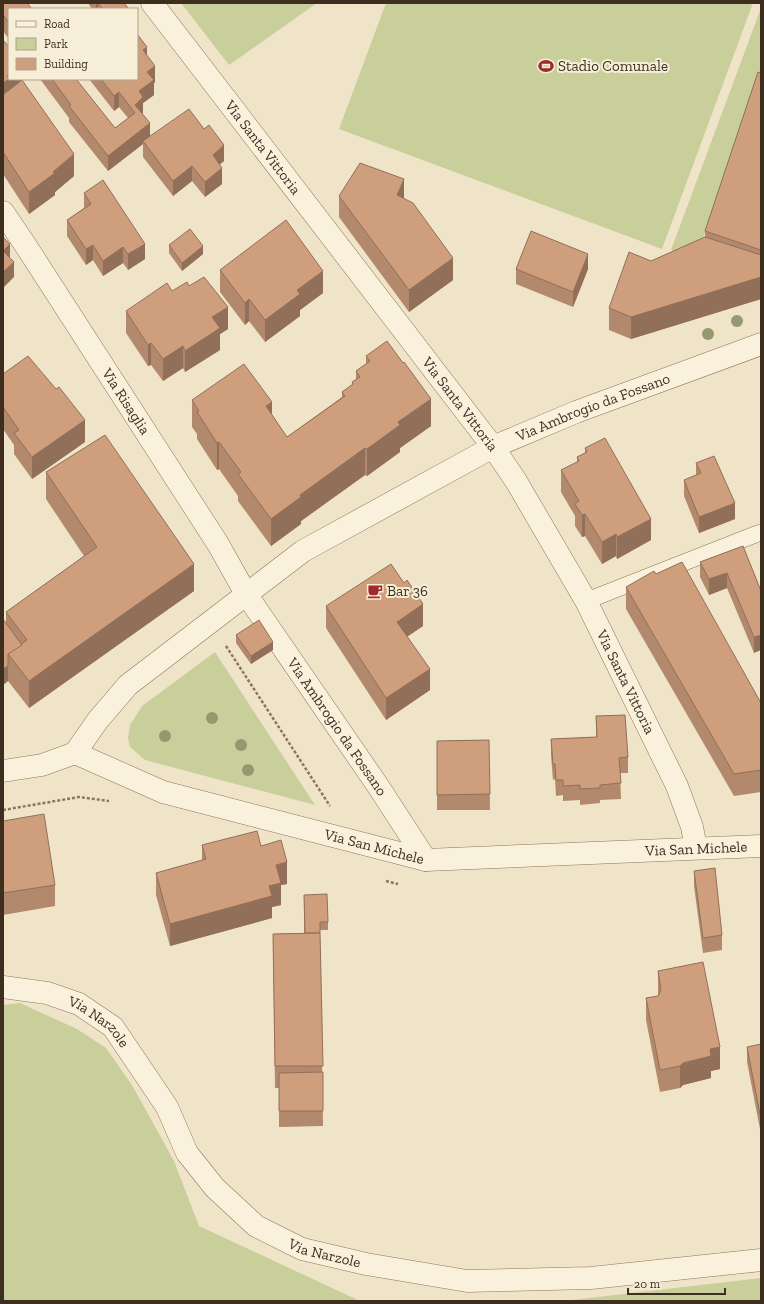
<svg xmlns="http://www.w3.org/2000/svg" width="764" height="1304" font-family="'Zilla Slab',serif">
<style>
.green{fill:#c9cf9b}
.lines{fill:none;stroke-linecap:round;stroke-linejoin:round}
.lane-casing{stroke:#8d765c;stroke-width:17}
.street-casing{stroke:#8d765c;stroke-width:23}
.path{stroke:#8d765c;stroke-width:2.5;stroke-dasharray:3 2;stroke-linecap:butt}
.lane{stroke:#faf1dc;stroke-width:16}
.street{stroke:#faf1dc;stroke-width:22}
.tree{fill:#96986f}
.wall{fill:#b2896c}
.shaded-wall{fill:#916f58}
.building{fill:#cf9f7d;stroke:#916f58}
.labels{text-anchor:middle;stroke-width:4;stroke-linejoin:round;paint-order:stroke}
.poi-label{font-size:15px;fill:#3d2e20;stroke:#f7eed8;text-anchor:start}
.street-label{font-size:15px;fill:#3d2e20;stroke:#f7eed8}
</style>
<rect width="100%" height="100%" fill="#f0e4c8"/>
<!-- green -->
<g class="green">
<path d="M181,3H317L229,65Z"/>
<path d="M386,3H753L662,249L339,129Z"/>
<path d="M761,8V85L695,259L671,250Z"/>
<path d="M215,652L315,805L145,760L130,747L128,738L130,725L142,706Z"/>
<path d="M20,1003L77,1029L106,1048L132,1085L174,1161L199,1226L360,1301H376H3V1005Z"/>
<path d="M761,1278V1301H563Z"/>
</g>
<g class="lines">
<!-- lane casing -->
<g class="lane-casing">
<path id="lane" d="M586,601L759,533"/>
</g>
<!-- street casing -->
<g class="street-casing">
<g id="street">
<path id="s1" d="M152,3L493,447L516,481L586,601L677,786L692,827L696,848"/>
<path id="s2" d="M3,212L26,246L218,544L246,594L378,786L426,860"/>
<path id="s3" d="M75,753L98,720L128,685L303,551L493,447L576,412L761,344"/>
<path id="s4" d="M3,771L42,765L75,753L163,792L426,860L761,846"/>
<path id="s5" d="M3,987L47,993L79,1004L113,1027L167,1107L187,1153L215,1188L256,1226L302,1249L366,1264L467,1281L591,1278L761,1260"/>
</g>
</g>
<!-- path -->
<g class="path">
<path d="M226,646L330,806"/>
<path d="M3,810L79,797L109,801"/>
<path d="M386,881L398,884"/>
</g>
<!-- lane -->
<use href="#lane" class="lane"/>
<!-- street -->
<use href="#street" class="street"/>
</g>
<!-- trees -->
<g class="tree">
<circle cx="737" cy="321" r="6"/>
<circle cx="708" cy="334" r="6"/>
<circle cx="212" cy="718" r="6"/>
<circle cx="165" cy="736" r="6"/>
<circle cx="241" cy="745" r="6"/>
<circle cx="248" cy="770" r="6"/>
</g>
<!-- wall -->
<g class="wall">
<path d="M3,3L9,9V39L3,31Z"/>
<path d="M88,3H124L129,9H92Z"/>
<path d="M3,42L22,79V81L74,176L55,192V195L29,214L3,174Z"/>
<path d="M147,56L155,82L154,83V95L143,103V113L142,114L150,136L224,161L220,164L222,184L205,197L192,181L173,196L143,157V144L108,171L69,122V118L40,79H76L115,128L128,118L119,107L114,111L89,79H137Z"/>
<path d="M761,73V299L631,339L609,330V308L651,261L705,237V231Z"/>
<path d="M84,193L145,259L128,270L123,263L103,276L93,260L86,265L67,236V220L84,208Z"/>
<path d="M339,196L404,198L453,280L409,312L339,217Z"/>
<path d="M169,245L203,254L182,271L169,253Z"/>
<path d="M516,269H588L573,307L516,284Z"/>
<path d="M220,270L323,293L300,310V316L265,342L249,321L245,325L220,292Z"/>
<path d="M189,286L228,329L220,334V350L185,372L183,368L163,381L151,365L148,366L126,333V311L172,291Z"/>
<path d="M366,356L431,426L400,448V452L367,476L365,475L301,521V524L271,546L238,501V496L219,469L217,470L197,439V434L192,427V400L272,415L287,437L342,397V392L352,385V382L356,380V371L366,364Z"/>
<path d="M3,374L85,442L32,479L14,454V445L3,429Z"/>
<path d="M760,437H761V454L760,452Z"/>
<path d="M585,448L651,540L617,559L616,556L602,564L585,536L582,537L575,526V516L561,492V470L577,462V457L585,453Z"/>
<path d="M696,463L735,519L699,533L684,496V480L696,475Z"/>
<path d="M46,472L194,591L29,708L8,681L3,685V619L6,624V612L84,556L46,499Z"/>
<path d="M743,546L761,591L754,653L727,588L709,595L700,577V562Z"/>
<path d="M656,574L761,703V792L734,796L626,609V587Z"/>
<path d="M326,606L423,626L407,637L430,690L386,720L326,628Z"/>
<path d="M236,635L273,650L251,664L236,643Z"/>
<path d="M596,716L628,757V773H620L621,799L600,800V803L580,805V800L563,801V795L556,796L555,779L553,780L551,755V739L596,737Z"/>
<path d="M489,740L490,810H437V741Z"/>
<path d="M3,821L55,885V906L3,915Z"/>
<path d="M202,845L261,846L287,884L281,885V905L272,907V918L170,946L156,895V873L202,860Z"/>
<path d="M694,871L722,935V950L703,953L694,886Z"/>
<path d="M304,895L328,922V930H320L323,1126L279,1127V1088H275L273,934L304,933Z"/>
<path d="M658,971L720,1069L711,1071V1078L683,1085L680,1088L660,1092L646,1020V998L658,996Z"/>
<path d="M761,1044V1129H760L747,1062V1047Z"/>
</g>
<!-- shaded-wall -->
<g class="shaded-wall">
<path d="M98,3V9H96V5Z"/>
<path d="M147,47V62L143,50Z"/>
<path d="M155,66V82L154,83V95L143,103V113L135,120V105L139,91L147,72Z"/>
<path d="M9,74V79H22V86L3,105V83L7,76Z"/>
<path d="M119,92V107L114,111V96Z"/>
<path d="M150,123V139L143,141V144L108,171V156Z"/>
<path d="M224,145V161L213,170V155Z"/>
<path d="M74,154V176L55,192V195L29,214V192L53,172Z"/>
<path d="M192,166V181L173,196V181Z"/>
<path d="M222,168V184L205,197V182Z"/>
<path d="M404,179V201L397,195Z"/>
<path d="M10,244V260L3,251Z"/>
<path d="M145,244V259L128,270V254Z"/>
<path d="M93,245V260L86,265V249Z"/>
<path d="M203,246V254L182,271V263Z"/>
<path d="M123,247V263L103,276V261Z"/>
<path d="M588,254V269L573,307V292Z"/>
<path d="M453,258V280L409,312V290Z"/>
<path d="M14,262V277L3,288V272Z"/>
<path d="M323,271V293L300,310V316L265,342V320L297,290Z"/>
<path d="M761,277V299L631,339V317Z"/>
<path d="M249,299V321L245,325V303Z"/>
<path d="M228,307V329L220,334V350L185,372V351L212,317Z"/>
<path d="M151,343V365L148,366V345Z"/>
<path d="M183,346V368L163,381V359Z"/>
<path d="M431,399V426L400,448V452L367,476V449L398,422Z"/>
<path d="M272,402V429L266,406Z"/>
<path d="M85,420V442L32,479V457Z"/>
<path d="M219,442V469L217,470V443Z"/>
<path d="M365,448V475L301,521V524L271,546V519L300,495Z"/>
<path d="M735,503V519L699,533V517Z"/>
<path d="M585,514V536L582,537V515Z"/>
<path d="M651,519V540L617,559V537Z"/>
<path d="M616,534V556L602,564V542Z"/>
<path d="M194,564V591L29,708V681Z"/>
<path d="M727,573V588L709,595V579Z"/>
<path d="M423,604V626L397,643V622Z"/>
<path d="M761,635V650L754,653V637Z"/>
<path d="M273,642V650L251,664V656Z"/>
<path d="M8,666V681L3,685V669Z"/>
<path d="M430,669V690L386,720V698Z"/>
<path d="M287,862V884L281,885V905L272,907V918L170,946V924L276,865Z"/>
<path d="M720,1047V1069L711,1071V1078L683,1085L680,1088V1066L683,1063L710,1049Z"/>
</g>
<!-- building -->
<g class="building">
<path d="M3,3H27L32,9H9V23L3,15Z"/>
<path d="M98,3H124L129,9H103Z"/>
<path d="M137,34L147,47L143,50L155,66L147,72L154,80L139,91L143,97L135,105L150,123L108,156L69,106L71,105L52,79H76L115,128L135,113L119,92L114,96L101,79H137Z"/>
<path d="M4,41L9,47V74L7,76L9,79L3,83V42Z"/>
<path d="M758,72L761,73V250L705,231Z"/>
<path d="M22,80L74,154L53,172L55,173L29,192L3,152V92L4,94Z"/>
<path d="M189,109L204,129L209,125L224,145L213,155L222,168L205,182L192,166L173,181L143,141Z"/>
<path d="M360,163L404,179L397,195L413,203L453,258L409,290L339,196Z"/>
<path d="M103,180L145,244L128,254L123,247L103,261L93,245L86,249L67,220L91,204L84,193Z"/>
<path d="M286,220L323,271L297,290L300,294L265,320L249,299L245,303L220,270Z"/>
<path d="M190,229L203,246L182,263L169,245Z"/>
<path d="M531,231L588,254L573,292L516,269Z"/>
<path d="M3,237L10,244L3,251L14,262L3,272Z"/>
<path d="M705,237L761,255V277L631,317L609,308L629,252L651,261Z"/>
<path d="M204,277L228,307L212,317L220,328L185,351L183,346L163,359L151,343L148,345L126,311L167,283L172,291L187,282L189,286Z"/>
<path d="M387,341L403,363L404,362L431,399L398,422L400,425L367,449L365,448L300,495L301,497L271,519L238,474L241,472L219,442L217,443L197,412L199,411L192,400L244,364L272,402L266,406L287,437L345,396L342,392L353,384L352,382L360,377L356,371L370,361L366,356Z"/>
<path d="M28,356L56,389L59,387L85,420L32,457L14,433L19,430L3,407V374Z"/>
<path d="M105,435L194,564L29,681L8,654L27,640L6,612L97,547L46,472Z"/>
<path d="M605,438L651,519L617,537L616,534L602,542L585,514L582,515L575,504L579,501L561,470L579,461L577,457L587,452L585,448Z"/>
<path d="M714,456L735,503L699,517L684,480L701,473L696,463Z"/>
<path d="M743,546L761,591V635L754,637L727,573L709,579L700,562Z"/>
<path d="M682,562L761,703V770L734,774L626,587L654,571L656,574Z"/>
<path d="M391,564L404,583L407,580L423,604L397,622L430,669L386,698L326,606Z"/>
<path d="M3,619L22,645L8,654V666L3,669Z"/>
<path d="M259,620L273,642L251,656L236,635Z"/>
<path d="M625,715L628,757L619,758L621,783L600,785V788L580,789V785L563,786V780H556L555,764H553L551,739L597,737L596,716Z"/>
<path d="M489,740L490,794L437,795V741Z"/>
<path d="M44,814L55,885L3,893V821Z"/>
<path d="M257,831L261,846L281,840L287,862L276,865L281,883L269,886L272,896L170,924L156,873L206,859L202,845Z"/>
<path d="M715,868L722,935L703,938L694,871Z"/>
<path d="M327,894L328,922H320V933H305L304,895Z"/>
<path d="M320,933L323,1066H275L273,934Z"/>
<path d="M703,962L720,1047L710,1049L711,1056L683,1063L680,1066L660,1070L646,998L658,996L661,990L658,971Z"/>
<path d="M761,1044V1114H760L747,1047Z"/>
<path d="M323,1072V1111H279V1073Z"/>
</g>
<!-- icons -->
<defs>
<g id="stadium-bare" transform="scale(1.2)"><path d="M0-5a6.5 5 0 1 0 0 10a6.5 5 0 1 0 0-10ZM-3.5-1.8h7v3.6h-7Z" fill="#9e2a2b" stroke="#f7eed8" stroke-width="2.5" paint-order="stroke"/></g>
<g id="cafe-bare" transform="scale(1.2)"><path d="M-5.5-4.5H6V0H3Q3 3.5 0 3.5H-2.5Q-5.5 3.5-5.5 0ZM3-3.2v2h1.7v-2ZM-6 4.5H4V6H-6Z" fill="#9e2a2b" stroke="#f7eed8" stroke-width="2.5" paint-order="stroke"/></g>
</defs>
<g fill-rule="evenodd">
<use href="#stadium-bare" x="546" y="66"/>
<use href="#cafe-bare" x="375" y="591"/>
</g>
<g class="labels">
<!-- poi labels -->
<g class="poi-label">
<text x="558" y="71">Stadio Comunale</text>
<text x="387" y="596">Bar 36</text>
</g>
<!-- street labels -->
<g class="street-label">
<text dy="5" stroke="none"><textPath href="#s1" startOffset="182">Via Santa Vittoria</textPath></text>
<text dy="5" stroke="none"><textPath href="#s2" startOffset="226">Via Risaglia</textPath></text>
<text dy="5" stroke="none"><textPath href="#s1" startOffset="506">Via Santa Vittoria</textPath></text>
<text dy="5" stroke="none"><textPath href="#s3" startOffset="631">Via Ambrogio da Fossano</textPath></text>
<text dy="5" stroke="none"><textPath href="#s1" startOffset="830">Via Santa Vittoria</textPath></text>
<text dy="5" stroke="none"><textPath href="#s2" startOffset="614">Via Ambrogio da Fossano</textPath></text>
<text dy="5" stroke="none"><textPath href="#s4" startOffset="389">Via San Michele</textPath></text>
<text dy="5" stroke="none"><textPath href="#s4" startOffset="713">Via San Michele</textPath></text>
<text dy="5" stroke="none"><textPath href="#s5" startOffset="105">Via Narzole</textPath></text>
<text dy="5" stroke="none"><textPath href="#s5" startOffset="441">Via Narzole</textPath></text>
</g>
</g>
<!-- border -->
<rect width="764" height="1304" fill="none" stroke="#3d2e20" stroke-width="8"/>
<!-- legend -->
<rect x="8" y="8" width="130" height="72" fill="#f7eed8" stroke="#ada18e"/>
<rect x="16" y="21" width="20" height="6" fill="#faf1dc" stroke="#ada18e"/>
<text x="44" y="28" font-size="12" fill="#3d2e20">Road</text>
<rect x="16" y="38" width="20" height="12" fill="#c9cf9b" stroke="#ada18e"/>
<text x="44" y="48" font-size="12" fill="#3d2e20">Park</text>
<rect x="16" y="58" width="20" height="12" fill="#cf9f7d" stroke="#ada18e"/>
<text x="44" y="68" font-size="12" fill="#3d2e20">Building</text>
<!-- scale -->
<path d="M628 1288v6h97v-6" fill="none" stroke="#3d2e20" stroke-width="2"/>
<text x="634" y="1288" font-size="12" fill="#3d2e20" stroke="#f7eed8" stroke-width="3" paint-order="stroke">20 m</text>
</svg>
